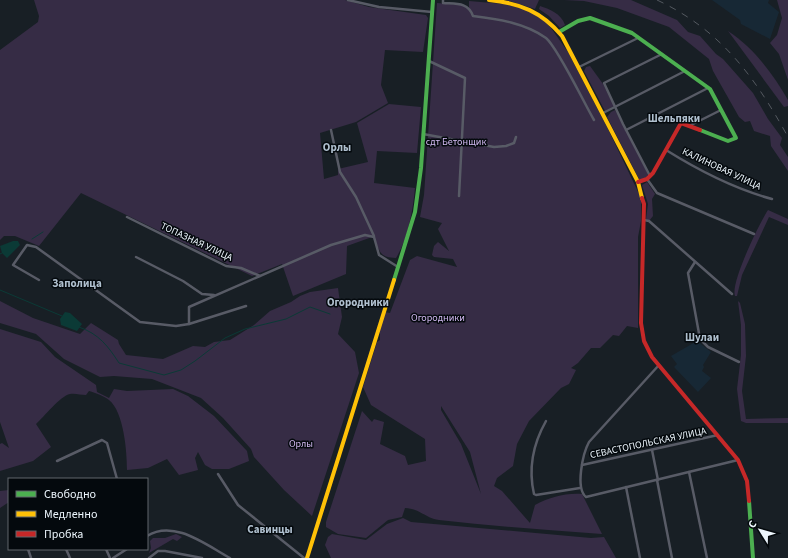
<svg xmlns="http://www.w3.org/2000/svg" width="788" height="558" font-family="'Source Sans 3',sans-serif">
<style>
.built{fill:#172835}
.green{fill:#362c45;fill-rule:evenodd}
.water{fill:#0b3a36}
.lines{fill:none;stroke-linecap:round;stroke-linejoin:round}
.stream{stroke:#0b3a36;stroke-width:1}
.street{stroke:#585b66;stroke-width:2.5}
.fast{stroke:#4caf50;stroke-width:4}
.slow{stroke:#ffc107;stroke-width:4}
.jam{stroke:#c62828;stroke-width:4}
.rail{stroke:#545960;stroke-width:1;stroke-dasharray:7 7;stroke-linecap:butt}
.labels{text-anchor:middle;stroke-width:3;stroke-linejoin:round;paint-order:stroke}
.park-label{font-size:10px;fill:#d3baf2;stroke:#04090d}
.street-label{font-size:10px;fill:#ecf5fc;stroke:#04090d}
.neighbourhood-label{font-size:11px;font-weight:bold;fill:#b0c0cf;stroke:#04090d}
</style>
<rect width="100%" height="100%" fill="#181f25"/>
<!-- built -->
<g class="built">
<path d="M712,0H769L768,3L779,12L770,39L741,24L740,20Z"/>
<path d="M697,341L711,352L703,365L704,367L702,371L711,378L698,392L674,367L677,364L671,356Z"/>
</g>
<!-- green -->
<g class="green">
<path d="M34,0H345L369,7L426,15L428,18L423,52L385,50L381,85L388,103L356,122L320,133L324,179L338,175V169L368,162L357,123L389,104L421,107L417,153L377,151L374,183L415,188C413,210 408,239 396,258C377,257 382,251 372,237L347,246L346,274L293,296L282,264L252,276L81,193L39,246L15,236H4L0,240V50L38,22L39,16Z"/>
<path d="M506,0H539L535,9Z"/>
<path d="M564,0H631L677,20L688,32L700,36L716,54L723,59L753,93L768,119L782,138L780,145L788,157V171L771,146L770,136L754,131L750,121L745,122L739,117L713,71L709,59L669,27L617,8L584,1Z"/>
<path d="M777,0H788V80L779,54L770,43L777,35L782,18Z"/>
<path d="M469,1L504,4L524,9L540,17L551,28L568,52L608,129L641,198V221L638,237V328L627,326L619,336L613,335L600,348H591L578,363L571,368L576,370L569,384L561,388L529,421L517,444L513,466L497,478L494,486L502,491L530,523L535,505C551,497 564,493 582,494L602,534C547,530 493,526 439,520C425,518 421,509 405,508L402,517L388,520L366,538L338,534L326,527V522L362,411L372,422L374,419L384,422L380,444L405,456L408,465L426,461L425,439L371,405L363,387L377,342L380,340V329L385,312L390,313L410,260L417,256L457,267L453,259L434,257L432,255L434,246L438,242L449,251L438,229L442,223L420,217L424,195L437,3L463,5L469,8ZM441,406L470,452L481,494L461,444L441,410Z"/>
<path d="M540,6C549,9 561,13 565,25L560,28L549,16L539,9Z"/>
<path d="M728,31C754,48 773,74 788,100V106L784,107Z"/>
<path d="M590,66L603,84L614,106L605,111L584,71L586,67Z"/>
<path d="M615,110L648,174L647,177L641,180L639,179L607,117L611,112Z"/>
<path d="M647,182L655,194L652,199L653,216L649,221L646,219L648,204L642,185Z"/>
<path d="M768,210L788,219V225L769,217L742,275L737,296H735C730,283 760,222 768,210Z"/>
<path d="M338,288L342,317L338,334L355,352L359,373L312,516L284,490L254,457L251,449L223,418L201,398L152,379L114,376L100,377L64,359L36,334L0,323V301L33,318L80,334L91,323L118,340L119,344L126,355L163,359L193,346L205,347L214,342L230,340L254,325L270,311L291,302L300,296L310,292Z"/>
<path d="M738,301L740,303L745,324L746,356L742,391L746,419L788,418V423H746L741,421L737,389L741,355V325Z"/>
<path d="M0,329L41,342L55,357L96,385L97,392L109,398L114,389L127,391L173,389L188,396L214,416L247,451L249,461L229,469H212L205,465L198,452L195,458L198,470L179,475L167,459L148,468L127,470C127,452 124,412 109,400C104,396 96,393 89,391L86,395C81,395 75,393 70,394C60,396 44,417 36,424L51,447L33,461L0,471V444L2,443L9,448L0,422Z"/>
<path d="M9,490V502L0,508V491Z"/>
<path d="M403,518L411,522L591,538L604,537L616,558H331L325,545L328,537L332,534L366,540L387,524Z"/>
<path d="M176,534L182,537L177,541L173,539L149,553L151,548L150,541L153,538H165Z"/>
</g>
<!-- water -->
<g class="water">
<path d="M13,241H18L20,245L7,258L2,253L0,246Z"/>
<path d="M65,312L70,313L82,324L77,331L61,325L60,319Z"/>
</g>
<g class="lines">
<!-- stream -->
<g class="stream">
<path d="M32,239L43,232"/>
<path d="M0,254L2,253"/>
<path d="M0,290L62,316"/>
<path d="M79,327C99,334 108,346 119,363L164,375L181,370L195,361L225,338L245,329L286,319L310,307L330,314"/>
</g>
<!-- street -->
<g class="street">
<path d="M348,0L379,7L432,12"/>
<path d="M443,0V3C456,4 468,2 473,16C498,19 525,23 546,38C558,48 584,103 594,120"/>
<path d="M429,61L465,78L459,196"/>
<path d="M579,67L638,38"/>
<path d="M603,113L685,71"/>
<path d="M689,126L721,110"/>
<path d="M331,130L340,172L356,197L374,236"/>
<path d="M626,130L708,88"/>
<path d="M423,134L494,147L506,146L514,143L516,137"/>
<path d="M666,150C698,170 735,189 772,199"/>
<path d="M650,176L623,124L604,83L662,54"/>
<path d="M647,179L657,193L754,234"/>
<path d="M127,217L226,266L241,268L260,276"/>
<path d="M644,220L649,221L732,294"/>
<path d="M136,257L183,281L202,294L214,295"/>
<path d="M695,262L688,273L700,339L708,347L739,362"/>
<path d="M39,280L13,265L27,245L36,247L140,322L176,326L189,324L246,306"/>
<path d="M189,324V307L331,245L365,235L374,237L379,255L398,267"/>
<path d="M659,365L589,442C583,453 575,488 586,497L738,460"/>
<path d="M546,421C533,444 528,468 534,494L536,495L580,488"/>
<path d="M652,450L658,480"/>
<path d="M57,461L102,440L107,443L117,479"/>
<path d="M582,465L718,435"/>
<path d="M689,472L707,558"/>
<path d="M218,474L238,505L304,558"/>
<path d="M657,480L672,558"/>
<path d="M626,487L640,558"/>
<path d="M147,536C174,519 206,545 230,558"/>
<path d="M28,549L31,558"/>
<path d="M66,549L70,558"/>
<path d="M106,549L110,558"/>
<path d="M113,558L127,549"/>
<path d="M149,558L158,551H165L202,558"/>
</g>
<!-- fast -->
<g class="fast">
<path d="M559,32L578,21L590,18L632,33L710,89L736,138L728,141L700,130"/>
<path d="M394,280L415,212L421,168L433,0"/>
<path d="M749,501L753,558"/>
</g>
<!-- slow -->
<g class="slow">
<path d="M489,0C520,3 542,12 562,36L638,182L642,198"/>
<path d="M307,558L394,280"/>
</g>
<!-- jam -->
<g class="jam">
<path d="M638,182L647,179L653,173L681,123L700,130"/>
<path d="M642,198L644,204L641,323L644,341L652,357L738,460L747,481L749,501"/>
</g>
<!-- rail -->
<path class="rail" d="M657,0C721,30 755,77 788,137"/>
</g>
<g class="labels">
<!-- park labels -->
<g class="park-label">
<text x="456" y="145">сдт Бетонщик</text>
<text x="438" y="321">Огородники</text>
<text x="301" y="447">Орлы</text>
</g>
<!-- street labels -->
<g class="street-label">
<text transform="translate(722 168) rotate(25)" y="4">КАЛИНОВАЯ УЛИЦА</text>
<text transform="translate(197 241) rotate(25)" y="4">ТОПАЗНАЯ УЛИЦА</text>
<text transform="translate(648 442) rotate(-12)" y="4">СЕВАСТОПОЛЬСКАЯ УЛИЦА</text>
</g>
<!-- neighbourhood labels -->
<g class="neighbourhood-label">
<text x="674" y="122">Шельпяки</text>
<text x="337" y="151">Орлы</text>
<text x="77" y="287">Заполица</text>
<text x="358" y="306">Огородники</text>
<text x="702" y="341">Шулаи</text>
<text x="270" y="533">Савинцы</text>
</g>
</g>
<!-- legend -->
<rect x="8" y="478" width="140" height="72" fill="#04090d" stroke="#61676d"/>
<rect x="16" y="491" width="20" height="6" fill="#4caf50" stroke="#61676d"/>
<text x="44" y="498" font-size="12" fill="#ecf5fc">Свободно</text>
<rect x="16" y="511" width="20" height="6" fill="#ffc107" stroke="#61676d"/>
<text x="44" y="518" font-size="12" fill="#ecf5fc">Медленно</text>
<rect x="16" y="531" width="20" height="6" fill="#c62828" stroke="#61676d"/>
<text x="44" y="538" font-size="12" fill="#ecf5fc">Пробка</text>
<!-- north arrow -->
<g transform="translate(760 530) rotate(307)" stroke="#04090d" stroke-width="3" paint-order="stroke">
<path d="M0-3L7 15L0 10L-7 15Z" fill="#ecf5fc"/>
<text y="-6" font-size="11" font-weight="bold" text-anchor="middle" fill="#ecf5fc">С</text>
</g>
</svg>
